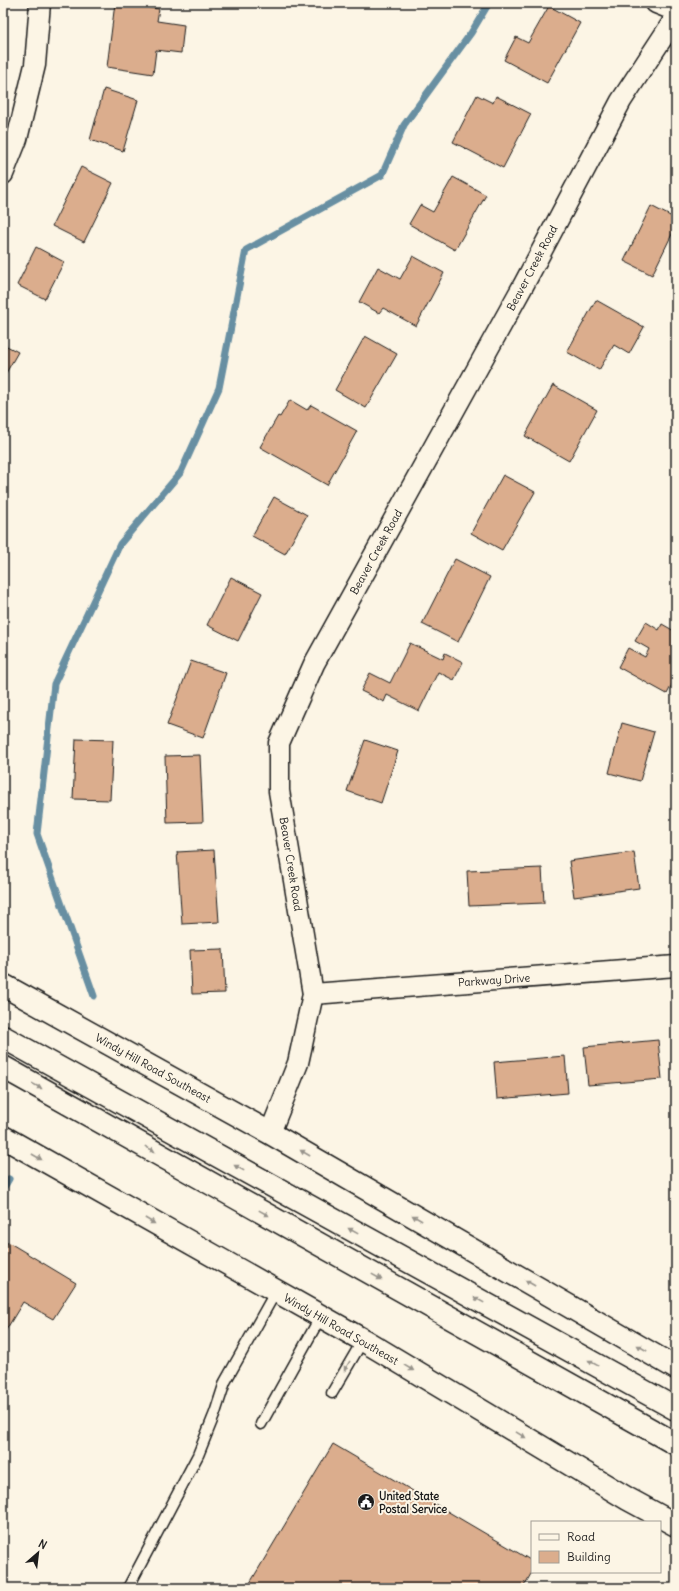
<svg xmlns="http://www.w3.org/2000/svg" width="679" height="1591" font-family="Delius,sans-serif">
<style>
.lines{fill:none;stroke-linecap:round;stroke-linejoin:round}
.stream{stroke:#678fa2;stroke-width:7}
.building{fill:#dbad8d;stroke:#1c1c1c}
.service-casing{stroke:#1c1c1c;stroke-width:13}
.minor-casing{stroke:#1c1c1c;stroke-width:23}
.tertiary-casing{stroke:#1c1c1c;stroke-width:25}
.secondary-casing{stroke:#1c1c1c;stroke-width:25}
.service{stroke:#fcf5e5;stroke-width:10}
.minor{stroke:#fcf5e5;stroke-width:20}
.tertiary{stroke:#fcf5e5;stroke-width:22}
.secondary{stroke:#fcf5e5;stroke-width:22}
.oneway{fill:#97938b}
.labels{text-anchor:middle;stroke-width:4;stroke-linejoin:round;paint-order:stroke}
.street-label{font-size:11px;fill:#1c1c1c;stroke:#fcf5e5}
.poi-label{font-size:11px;font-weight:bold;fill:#1c1c1c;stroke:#fcf5e5;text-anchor:start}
</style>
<rect width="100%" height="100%" fill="#fcf5e5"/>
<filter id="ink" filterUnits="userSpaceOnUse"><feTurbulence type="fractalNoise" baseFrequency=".025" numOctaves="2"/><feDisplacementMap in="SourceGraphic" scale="8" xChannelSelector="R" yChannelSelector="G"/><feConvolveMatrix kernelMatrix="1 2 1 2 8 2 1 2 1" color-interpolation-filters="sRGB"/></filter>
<g filter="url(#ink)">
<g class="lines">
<!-- stream -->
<g class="stream">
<path d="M94,996L37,834L54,684L120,544L181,472L219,388L246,250L382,175L404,125L471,33L489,3"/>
<path d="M3,1189L9,1179"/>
</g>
</g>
<!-- building -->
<g class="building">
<path d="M115,3L159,9L157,21L184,25L181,53L156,50L153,74L107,67Z"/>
<path d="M549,6L580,23L547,83L504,60L516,37L528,43Z"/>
<path d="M104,89L138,100L123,151L90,140Z"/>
<path d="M477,95L493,103L496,96L531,114L503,168L453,142Z"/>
<path d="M81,167L113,183L84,242L52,226Z"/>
<path d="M453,177L486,195L455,250L409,224L420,205L433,212Z"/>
<path d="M651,206L676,219V226L652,275L624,261Z"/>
<path d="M36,247L64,262L45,299L17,285Z"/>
<path d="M413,256L444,273L416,326L383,308L379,313L359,302L378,267L400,279Z"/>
<path d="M596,300L644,327L629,354L614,345L599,370L567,352Z"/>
<path d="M365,336L397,354L366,408L335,390Z"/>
<path d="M3,344L18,352L6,373L3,371Z"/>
<path d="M553,385L597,410L569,461L525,436Z"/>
<path d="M290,400L307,410L311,405L357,431L327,485L260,447L278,416L280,417Z"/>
<path d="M503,475L535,492L502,550L471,533Z"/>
<path d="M274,497L307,515L285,554L252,536Z"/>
<path d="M455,559L490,577L458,642L422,624Z"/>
<path d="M231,577L262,593L238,641L207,625Z"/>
<path d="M646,622L659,630L662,624L676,632V677L667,694L618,667L628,648L645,657L649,649L635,641Z"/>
<path d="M410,643L443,659L445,653L463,662L454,680L438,672L419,711L387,695L384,702L361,691L370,673L390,683Z"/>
<path d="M191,661L226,673L203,738L167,725Z"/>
<path d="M622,723L654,732L640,781L609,773Z"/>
<path d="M76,739L113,740L110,800L73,799Z"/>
<path d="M365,740L398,751L381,803L347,791Z"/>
<path d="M200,755L203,822L167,823L165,756Z"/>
<path d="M214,850L219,922L182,924L177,852Z"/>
<path d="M634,852L639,888L574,897L569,861Z"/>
<path d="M542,868L544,903L469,906L467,871Z"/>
<path d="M223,949L225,993L192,994L190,950Z"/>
<path d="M658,1040L662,1079L588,1085L584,1047Z"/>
<path d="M565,1056L568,1093L497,1099L494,1062Z"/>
<path d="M8,1242L76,1283L53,1319L23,1302L3,1335V1251Z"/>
<path d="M333,1444L532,1561V1572L523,1588H247Z"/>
</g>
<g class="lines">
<!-- service casing -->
<g class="service-casing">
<g id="service">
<path d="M332,1393L363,1340"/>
<path d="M261,1424L321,1316"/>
<path d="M128,1588L198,1455L215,1413L225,1382L276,1291"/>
</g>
</g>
<!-- minor casing -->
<g class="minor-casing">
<g id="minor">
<path d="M656,3L676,11"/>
<path d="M3,174L17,139L35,65L40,3"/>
<path d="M313,994L676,966"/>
<path d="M270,1133L298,1063L313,994L279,791V743L314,664L524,284L621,101L676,17"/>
</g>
</g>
<!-- tertiary casing -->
<g class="tertiary-casing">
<g id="tertiary">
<path d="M3,985L270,1133L676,1368"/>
<path d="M3,1137L363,1340L628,1499L676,1525"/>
</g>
</g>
<!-- secondary casing -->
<g class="secondary-casing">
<g id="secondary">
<path d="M3,1037L676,1409"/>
<path d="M3,1067L676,1444"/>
</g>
</g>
<!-- service -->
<use href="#service" class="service"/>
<!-- minor -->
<use href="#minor" class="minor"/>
<!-- tertiary -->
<use href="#tertiary" class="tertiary"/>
<!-- secondary -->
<use href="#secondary" class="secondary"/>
</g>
<!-- one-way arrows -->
<defs><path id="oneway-solid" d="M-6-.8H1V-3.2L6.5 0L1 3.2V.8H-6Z"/></defs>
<g class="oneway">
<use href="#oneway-solid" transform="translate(37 1086) rotate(29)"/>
<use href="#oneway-solid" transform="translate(150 1149) rotate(29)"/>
<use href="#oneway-solid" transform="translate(305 1153) rotate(-150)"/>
<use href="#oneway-solid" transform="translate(37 1157) rotate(30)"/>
<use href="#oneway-solid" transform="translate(239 1168) rotate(-151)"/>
<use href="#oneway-solid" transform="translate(264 1213) rotate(29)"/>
<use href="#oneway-solid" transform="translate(417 1218) rotate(-150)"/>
<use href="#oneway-solid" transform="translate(150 1221) rotate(30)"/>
<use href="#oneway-solid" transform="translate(353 1231) rotate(-151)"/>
<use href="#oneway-solid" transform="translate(377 1277) rotate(29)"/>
<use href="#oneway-solid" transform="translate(530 1283) rotate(-150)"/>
<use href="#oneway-solid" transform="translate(479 1300) rotate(-151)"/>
<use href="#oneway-solid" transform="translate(642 1348) rotate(-150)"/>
<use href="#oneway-solid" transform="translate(593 1363) rotate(-151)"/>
<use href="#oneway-solid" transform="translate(347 1366) rotate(120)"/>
<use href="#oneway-solid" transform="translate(409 1368) rotate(31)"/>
<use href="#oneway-solid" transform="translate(521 1435) rotate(31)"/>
</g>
</g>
<!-- icons -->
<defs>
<g id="civic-disc" transform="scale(0.9)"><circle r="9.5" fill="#1c1c1c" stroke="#fcf5e5"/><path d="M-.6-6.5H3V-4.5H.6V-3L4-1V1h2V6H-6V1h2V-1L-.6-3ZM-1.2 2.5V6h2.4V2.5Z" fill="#fff"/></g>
</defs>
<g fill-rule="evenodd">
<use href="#civic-disc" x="366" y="1502"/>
</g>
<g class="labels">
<!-- street labels -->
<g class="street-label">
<text transform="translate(532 268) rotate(-62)" y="4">Beaver Creek Road</text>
<text transform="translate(376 552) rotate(-61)" y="4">Beaver Creek Road</text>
<text transform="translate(291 864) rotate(81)" y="4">Beaver Creek Road</text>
<text transform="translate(494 980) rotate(-4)" y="4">Parkway Drive</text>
<text transform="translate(153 1068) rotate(29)" y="4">Windy Hill Road Southeast</text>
<text transform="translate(341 1329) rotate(30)" y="4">Windy Hill Road Southeast</text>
</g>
<!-- poi labels -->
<g class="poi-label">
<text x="379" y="1500">United State<tspan x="379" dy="13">Postal Service</tspan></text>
</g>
</g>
<!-- margin -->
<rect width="679" height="1591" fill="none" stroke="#fcf5e5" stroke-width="16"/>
<rect x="8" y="8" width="663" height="1575" fill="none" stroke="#1c1c1c" stroke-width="1.5" filter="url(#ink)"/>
<!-- legend -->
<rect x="531" y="1521" width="130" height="52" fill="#fcf5e5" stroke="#a29e95"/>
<rect x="539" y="1534" width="20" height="6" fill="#fcf5e5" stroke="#a29e95"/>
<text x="567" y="1541" font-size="12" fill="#1c1c1c">Road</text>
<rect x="539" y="1551" width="20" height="12" fill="#dbad8d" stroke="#a29e95"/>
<text x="567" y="1561" font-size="12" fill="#1c1c1c">Building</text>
<!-- north arrow -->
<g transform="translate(38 1553) rotate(28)" stroke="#fcf5e5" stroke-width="3" paint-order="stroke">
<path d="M0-3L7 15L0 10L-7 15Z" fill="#1c1c1c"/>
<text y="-6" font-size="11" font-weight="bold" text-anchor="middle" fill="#1c1c1c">N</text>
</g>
</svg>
